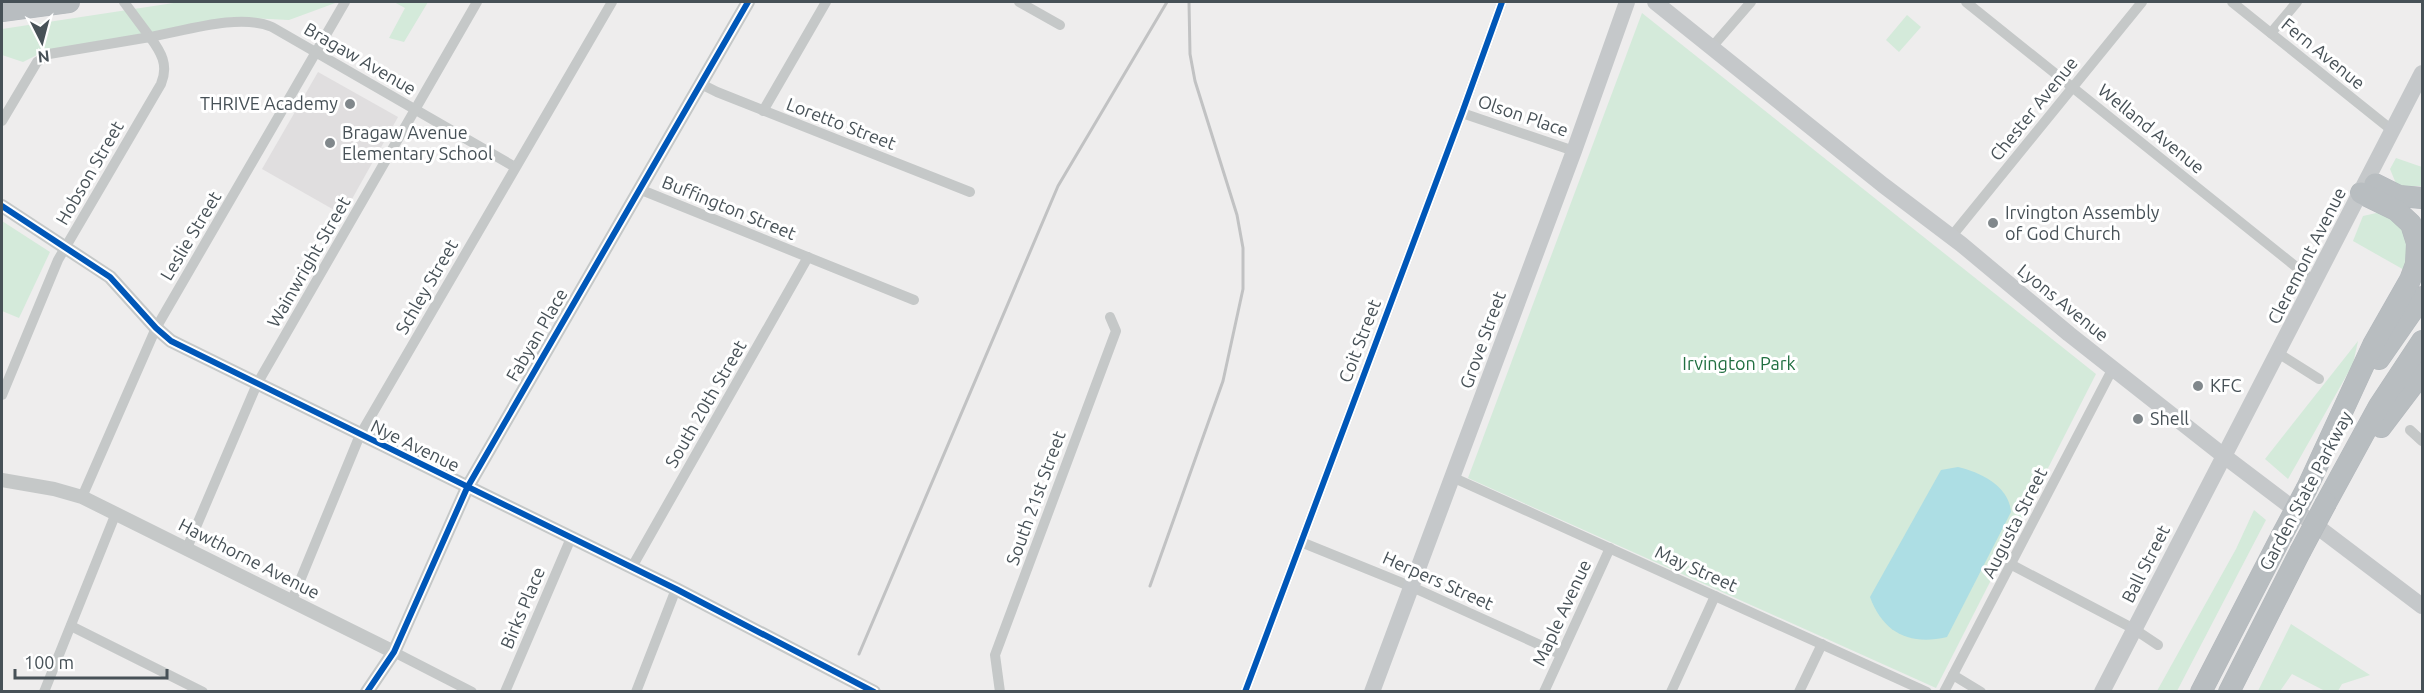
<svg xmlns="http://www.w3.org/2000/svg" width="2424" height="693" font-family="Ubuntu,sans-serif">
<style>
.education{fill:#e0dedf}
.green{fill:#d4eada}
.water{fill:#addee4}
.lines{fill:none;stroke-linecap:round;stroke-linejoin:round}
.motorway-casing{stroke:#b3b8bc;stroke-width:22}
.minor{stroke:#c5c8c8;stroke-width:10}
.tertiary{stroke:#c5c8c8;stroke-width:14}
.secondary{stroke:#c5c8ca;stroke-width:16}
.motorway{stroke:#b8bdc0;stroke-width:21}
.rail{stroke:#c1c2c3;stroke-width:3}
.motorway-bridge-casing{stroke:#b3b8bc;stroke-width:22;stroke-linecap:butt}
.motorway-bridge{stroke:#b8bdc0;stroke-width:21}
.cycleway-casing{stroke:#fff;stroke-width:10}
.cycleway{stroke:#0057b8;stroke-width:6}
.poi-dot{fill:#81888c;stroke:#fff;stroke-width:2}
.labels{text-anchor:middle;stroke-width:6;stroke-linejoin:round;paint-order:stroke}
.street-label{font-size:18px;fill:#475157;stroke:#fff}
.poi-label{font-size:18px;fill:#475157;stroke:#fff;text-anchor:start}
.park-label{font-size:18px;fill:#216f41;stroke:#fff}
</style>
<rect width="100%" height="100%" fill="#eeeded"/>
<!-- education -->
<path class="education" d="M318,72L398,117L343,215L262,169Z"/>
<!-- green -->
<g class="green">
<path d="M180,2H338L289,20L233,17L125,41L47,50L23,62L2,55V29Z"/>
<path d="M394,2H428L404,42L389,38L405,8Z"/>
<path d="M1642,13L2096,374L1936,688L1468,478Z"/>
<path d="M1907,15L1921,27L1899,52L1886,40Z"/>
<path d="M2396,158L2422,167V186H2397L2390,169Z"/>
<path d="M2381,212L2399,224L2412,242L2406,271L2353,241L2363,216Z"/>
<path d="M2,221L50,252L19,318L2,311Z"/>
<path d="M2358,341L2353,364L2288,479L2265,459Z"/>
<path d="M2254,510L2266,520L2177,691H2157L2236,549Z"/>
<path d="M2291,624L2370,675L2342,684L2338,691H2325L2292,674L2280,691H2258Z"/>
</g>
<!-- water -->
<path class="water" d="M1958,467C1980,472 2009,486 2011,512L1947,637C1910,646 1883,633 1870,597L1941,470Z"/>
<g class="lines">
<!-- motorway casing -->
<g class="motorway-casing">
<g id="motorway">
<path d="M2,11L69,2"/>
<path d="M2375,184L2399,196L2422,198"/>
<path d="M2379,359L2422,297"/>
<path d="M2381,427L2422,373"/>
<path d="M2307,488L2373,345L2410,280L2416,264L2417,243L2411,224L2396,210L2361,193"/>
<path d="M2326,503L2379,406L2422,341"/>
<path d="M2201,692L2281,537"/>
<path d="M2229,692L2300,552"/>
</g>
</g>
<!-- minor -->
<g class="minor">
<path d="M124,2L150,37C185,31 239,13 272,27L515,167"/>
<path d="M1019,2L1060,25"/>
<path d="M1966,2L2315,282"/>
<path d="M2232,2L2393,131"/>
<path d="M2271,33L2297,2"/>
<path d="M1712,47L1751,2"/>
<path d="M701,84L717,92L970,192"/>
<path d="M763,111L826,2"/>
<path d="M1462,113L1574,151"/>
<path d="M2,121L37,62L49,54L150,37C161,52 169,65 161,84L58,260L2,395"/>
<path d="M639,189L914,300"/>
<path d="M1951,237L2142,2"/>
<path d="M2278,353L2319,379"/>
<path d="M2410,430L2422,441"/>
<path d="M1452,477L1927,692"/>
<path d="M82,497L156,328L345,2"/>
<path d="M1301,542L1412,587L1560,654"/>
<path d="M187,548L257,384L477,2"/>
<path d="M2012,565L2134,629L2158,645"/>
<path d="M632,567L808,257"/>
<path d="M292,600L360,435L612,2"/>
<path d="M71,626L203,692"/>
<path d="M394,652L472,692"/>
<path d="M1953,675L1981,692"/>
<path d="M44,692L116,513"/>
<path d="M505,692L571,538"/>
<path d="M636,692L676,589"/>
<path d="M1000,692L995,655L1116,331L1110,317"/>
<path d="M1245,692L1462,113L1502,2"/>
<path d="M1544,692L1610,548"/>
<path d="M1671,692L1715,596"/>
<path d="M1799,692L1822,644"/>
<path d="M1944,692L2113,368"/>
</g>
<!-- tertiary -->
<g class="tertiary">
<path d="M2,206L110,277L156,328L171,341L676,589L874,692"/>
<path d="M2,480L54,489L82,497L394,652"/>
<path d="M367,692L394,652L467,488L748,2"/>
</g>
<!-- secondary -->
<g class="secondary">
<path d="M1655,2L1883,185L1961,244L2069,334L2224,456L2422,606"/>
<path d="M1372,692L1574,151L1627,2"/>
<path d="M2102,692C2208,485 2317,280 2422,73"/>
</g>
<!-- motorway -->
<use href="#motorway" class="motorway"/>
<!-- rail -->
<g class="rail">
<path d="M1150,586L1223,381L1243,289V248L1237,215L1195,81L1190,54L1189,2"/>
<path d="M859,654L1058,186L1167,2"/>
</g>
<!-- motorway-bridge casing -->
<g class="motorway-bridge-casing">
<g id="motorway-bridge">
<path d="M2281,537L2307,488"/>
<path d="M2300,552L2326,503"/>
</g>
</g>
<!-- motorway-bridge -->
<use href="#motorway-bridge" class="motorway-bridge"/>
<!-- cycleway casing -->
<g class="cycleway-casing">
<g id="cycleway">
<path d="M2,206L110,277L156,328L171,341L676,589L874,692"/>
<path d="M367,692L394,652L467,488L748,2"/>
<path d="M1245,692L1462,113L1502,2"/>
</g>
</g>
<!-- cycleway -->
<use href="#cycleway" class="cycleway"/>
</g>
<!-- markers -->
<g class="poi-dot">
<circle cx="350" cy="104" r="6"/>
<circle cx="330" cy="143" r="6"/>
<circle cx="1993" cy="223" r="6"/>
<circle cx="2198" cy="386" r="6"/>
<circle cx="2138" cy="419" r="6"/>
</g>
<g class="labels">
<!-- street labels -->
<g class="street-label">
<text transform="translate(2323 54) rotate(39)" y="6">Fern Avenue</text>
<text transform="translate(360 59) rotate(30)" y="6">Bragaw Avenue</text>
<text transform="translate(2034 109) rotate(-51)" y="6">Chester Avenue</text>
<text transform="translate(1523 116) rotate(19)" y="6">Olson Place</text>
<text transform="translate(841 124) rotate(21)" y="6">Loretto Street</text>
<text transform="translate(2151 129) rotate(39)" y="6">Welland Avenue</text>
<text transform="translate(90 173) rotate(-60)" y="6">Hobson Street</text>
<text transform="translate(729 208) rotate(22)" y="6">Buffington Street</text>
<text transform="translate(191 236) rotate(-59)" y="6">Leslie Street</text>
<text transform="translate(2307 256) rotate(-63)" y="6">Cleremont Avenue</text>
<text transform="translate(309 262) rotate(-60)" y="6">Wainwright Street</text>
<text transform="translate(427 287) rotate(-60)" y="6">Schley Street</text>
<text transform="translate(2063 303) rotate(39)" y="6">Lyons Avenue</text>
<text transform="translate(537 335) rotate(-60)" y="6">Fabyan Place</text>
<text transform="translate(1483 340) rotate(-70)" y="6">Grove Street</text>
<text transform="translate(1360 341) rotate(-69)" y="6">Coit Street</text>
<text transform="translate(706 404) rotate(-60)" y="6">South 20th Street</text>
<text transform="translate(415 446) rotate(26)" y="6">Nye Avenue</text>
<text transform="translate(2306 491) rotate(-62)" y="6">Garden State Parkway</text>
<text transform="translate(1036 498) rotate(-70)" y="6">South 21st Street</text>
<text transform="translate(2015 523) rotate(-63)" y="6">Augusta Street</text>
<text transform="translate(249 559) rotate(27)" y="6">Hawthorne Avenue</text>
<text transform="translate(2146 564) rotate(-63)" y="6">Ball Street</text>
<text transform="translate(1696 569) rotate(24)" y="6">May Street</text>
<text transform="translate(1438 581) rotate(24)" y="6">Herpers Street</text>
<text transform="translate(523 608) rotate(-67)" y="6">Birks Place</text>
<text transform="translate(1562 613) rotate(-65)" y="6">Maple Avenue</text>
</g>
<!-- poi labels -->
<g class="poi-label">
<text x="338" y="110" text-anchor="end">THRIVE Academy</text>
<text x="342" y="139">Bragaw Avenue<tspan x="342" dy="21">Elementary School</tspan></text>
<text x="2005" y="219">Irvington Assembly<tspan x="2005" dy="21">of God Church</tspan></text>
<text x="2210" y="392">KFC</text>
<text x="2150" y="425">Shell</text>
</g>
<!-- park labels -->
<g class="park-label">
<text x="1739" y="370">Irvington Park</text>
</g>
</g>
<!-- border -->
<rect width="2424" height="693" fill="none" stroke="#475157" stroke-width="6"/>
<!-- north arrow -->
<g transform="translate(42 42) rotate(174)" stroke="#ffffff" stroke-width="4.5" paint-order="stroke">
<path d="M0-4.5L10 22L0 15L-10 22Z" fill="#475157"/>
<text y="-9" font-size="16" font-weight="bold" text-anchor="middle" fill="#475157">N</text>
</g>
<!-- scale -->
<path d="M15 669v9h152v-9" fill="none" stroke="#475157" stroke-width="3"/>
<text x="24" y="669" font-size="18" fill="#475157" stroke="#ffffff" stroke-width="4.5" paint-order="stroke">100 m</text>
</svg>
